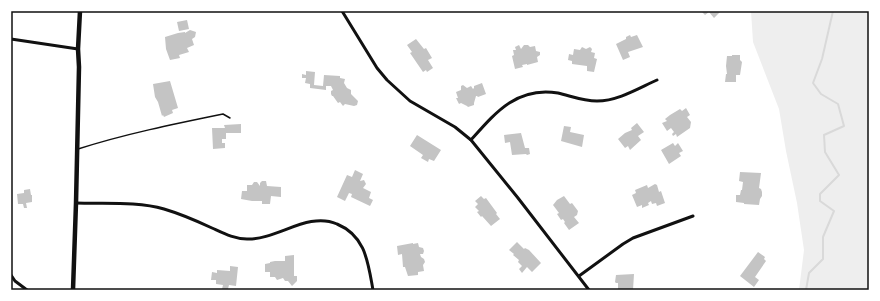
<svg xmlns="http://www.w3.org/2000/svg" width="880" height="301" font-family="Signika,sans-serif">
<style>
.green{fill:#eee}
.lines{fill:none;stroke-linecap:round;stroke-linejoin:round}
.stream{stroke:#d9d9d9;stroke-width:2}
.building{fill:#c4c4c4}
.service{stroke:#111;stroke-width:1.5}
.minor{stroke:#111;stroke-width:3}
.secondary{stroke:#111;stroke-width:4.5}
.neatline{fill:none;stroke:#111;stroke-width:1.5}
</style>
<rect width="100%" height="100%" fill="#fff"/>
<!-- green -->
<path class="green" d="M751,11H869V290H799L804,250L797,203L786,151L779,109L753,42Z"/>
<g class="lines">
<!-- stream -->
<path class="stream" d="M806,290L809,273L823,259V237L834,211L820,201V194L839,175L825,152L824,135L844,126L838,104L821,94L813,83L822,59L833,11"/>
</g>
<!-- building -->
<g class="building">
<path d="M701,11H721L714,18L709,12L705,15Z"/>
<path d="M187,20L189,29L179,31L177,22Z"/>
<path d="M190,30L196,32L195,37L192,39L194,45L187,48L189,52L179,55L180,58L170,60L166,49L165,37L178,33L185,32V33Z"/>
<path d="M630,35L631,37L637,35L643,47L628,52L630,57L623,60L616,44L626,39V37Z"/>
<path d="M416,39L424,49L426,48L432,58L428,60L433,68L427,72L426,70L423,72L410,53L412,52L407,45Z"/>
<path d="M519,45L521,49L524,45H528L530,47L535,46L536,51L540,52V55L537,57L538,62L527,65V64L522,65L523,67L515,69L512,56L514,55L513,50H516L515,47Z"/>
<path d="M582,47L586,49L590,47L592,49L591,52L595,53L594,58L597,59L594,72L587,71V66L572,64V61L568,60L569,54L573,55L574,49L580,50Z"/>
<path d="M732,55H740V60L742,62L740,75H736V82H725L726,74H727L726,66L727,56H732Z"/>
<path d="M306,71L315,72L314,85L323,86L324,75L340,76V78L345,79L344,83L347,88L351,90V94L358,101L357,105L354,106L345,104L343,106L340,102L338,103L333,96H332L331,94V91L333,90L331,86H326V90L310,88V84L305,83L306,78H302V74L306,75Z"/>
<path d="M170,81L178,108L172,110L173,113L164,117L163,115L162,116L158,102L155,97L153,84Z"/>
<path d="M482,83L486,94L478,97L477,96H476L474,103V105L468,107L467,106L461,103L459,104L456,98H458L456,92L461,90V86L463,85L467,88L471,86L473,89L474,88V86Z"/>
<path d="M686,108L690,115L687,117L691,122L690,128L677,137L676,134L673,136L672,134L674,132L671,128L667,131L662,123L667,121L665,119L670,115L680,109L682,111Z"/>
<path d="M637,123L644,132L638,136L641,140L630,150L628,146L625,148L618,139L625,133L632,130L631,128Z"/>
<path d="M241,124V133H226V139H222V143H225V148L213,149L212,128H225L224,125Z"/>
<path d="M564,126L571,127L570,132L584,135L582,147L561,141Z"/>
<path d="M521,133L525,148H529L530,154L527,155L526,154L512,155L510,142L505,143L504,135Z"/>
<path d="M417,135L441,150L434,161L429,159L428,162L421,158L423,155L410,146Z"/>
<path d="M673,143L675,146L678,143L683,151L679,153L681,156L669,164L661,150Z"/>
<path d="M355,170L363,174L360,181L364,180L366,184L363,188L371,192L369,198L373,200L370,206L351,197L352,194L349,193L345,201L337,197L347,175L352,177Z"/>
<path d="M740,172L761,173L759,188L761,189L762,192V196L760,199L759,205L744,204V203L736,202V195H740L741,190H742L743,182L739,181Z"/>
<path d="M262,181H266L267,186L281,187V197L271,196L270,204H262V201H252L241,199L242,191H247V185H252L254,182H257L260,186V183Z"/>
<path d="M655,184L657,185L659,192L661,191L665,203L657,206L656,203L652,204L651,201L648,203L649,205L642,208V205L637,207L632,195L636,193L635,190L647,185L648,188Z"/>
<path d="M30,189L31,195H32V202L26,203L27,208H24L23,204H18L17,194L24,193V190Z"/>
<path d="M481,196L484,199L486,198L497,213L496,214L500,219L491,226L482,216L481,217L477,212L479,211L475,207L478,204L475,201Z"/>
<path d="M564,196L570,204L572,203L578,211L577,215L574,217L579,223L569,230L564,223L565,222L563,219L561,220L557,214L559,213L553,205L557,200Z"/>
<path d="M517,242L524,249L525,248L529,250L541,263L532,272L527,267L522,273L519,269L522,266L518,262L519,260L513,255L514,254L509,250Z"/>
<path d="M413,243V244L418,243L419,247L423,248L424,251L423,254H420L421,257L424,259L425,262L423,265L424,271L418,272V275L408,276L405,267H403L402,254L398,255L397,246Z"/>
<path d="M758,252L765,257L764,259L766,261L755,277L759,280L754,287L740,276Z"/>
<path d="M294,255V276H297V281L292,286L288,281H285L283,278L277,280L275,277H270V272H265V264L270,263V262L275,261H285V256Z"/>
<path d="M230,266L238,267L236,286L229,285L228,289H222L223,285L216,284V280H211L212,272L217,273V270L230,271Z"/>
<path d="M634,274L633,290H618V283H616L615,282L616,275Z"/>
</g>
<g class="lines">
<!-- service -->
<path class="service" d="M78,149C125,134 174,124 223,114L230,118"/>
<!-- minor -->
<g class="minor">
<path d="M342,11L377,68L387,80L410,101L455,127L471,140L518,198L589,290"/>
<path d="M11,39L78,49"/>
<path d="M471,140C495,113 517,86 558,93C571,96 583,101 597,101C618,101 639,88 657,80"/>
<path d="M76,203C104,204 138,201 164,209C181,214 197,221 212,228C223,233 234,239 247,239C277,240 308,211 337,224C366,236 368,263 373,290"/>
<path d="M11,275L15,281L27,290"/>
<path d="M579,276L623,244L633,238L693,216"/>
</g>
<!-- secondary -->
<path class="secondary" d="M73,290L76,203L79,67L78,49L80,11"/>
</g>
<!-- border -->
<rect width="880" height="301" fill="none" stroke="#ffffff" stroke-width="24"/>
<rect x="12" y="12" width="856" height="277" class="neatline"/>
</svg>
